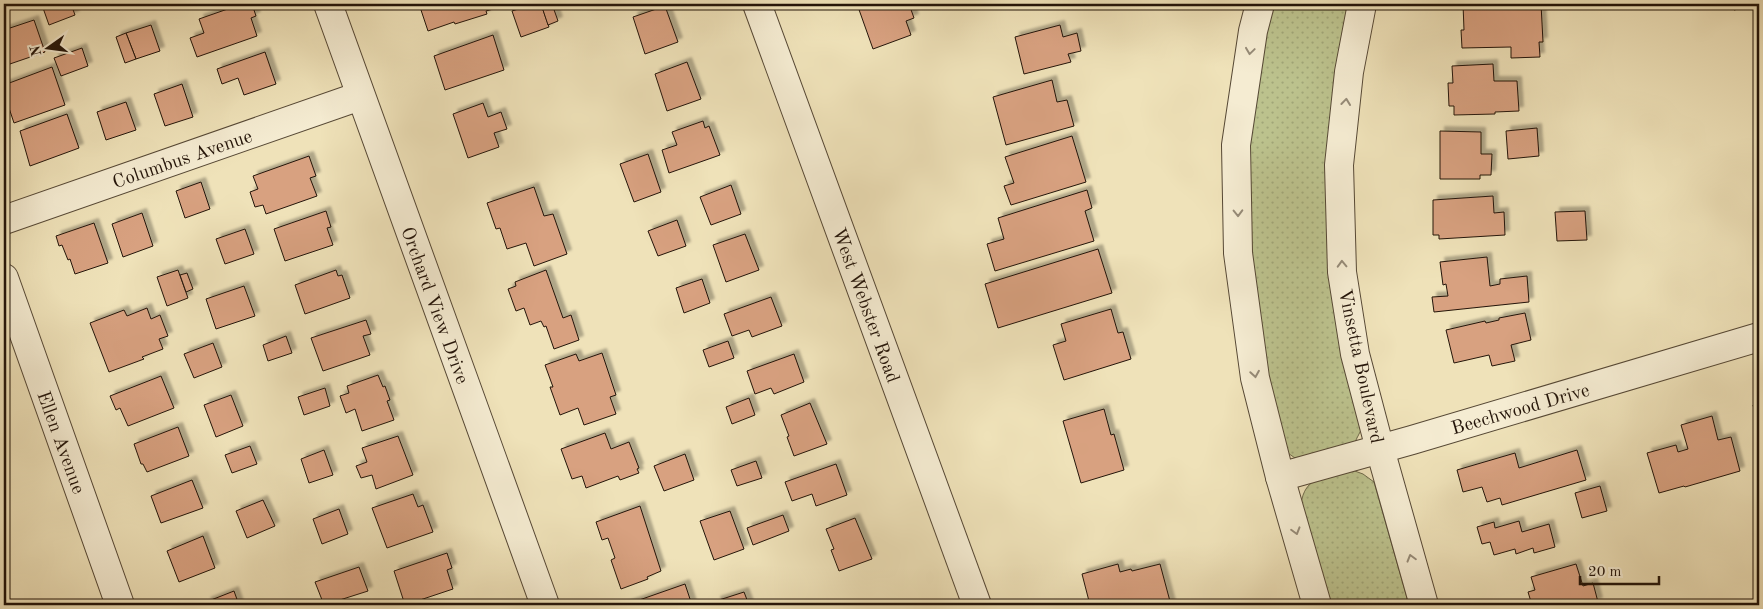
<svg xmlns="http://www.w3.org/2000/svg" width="1763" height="609" font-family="'Old Standard TT',serif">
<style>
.grass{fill:url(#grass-dots);stroke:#706b4b}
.building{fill:#d8a180;stroke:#231409;filter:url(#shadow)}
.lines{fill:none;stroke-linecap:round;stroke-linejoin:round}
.minor-casing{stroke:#564835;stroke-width:30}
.minor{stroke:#f5ecd2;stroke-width:28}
.oneway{stroke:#968b78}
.labels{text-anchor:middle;stroke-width:4.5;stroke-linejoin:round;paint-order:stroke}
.street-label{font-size:19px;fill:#231409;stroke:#f5ecd2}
</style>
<defs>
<pattern id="grass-dots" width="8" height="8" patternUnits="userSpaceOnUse" patternTransform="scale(1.25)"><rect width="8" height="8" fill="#bcc28d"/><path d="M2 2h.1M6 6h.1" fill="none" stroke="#a1a678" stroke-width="1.8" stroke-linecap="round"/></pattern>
<filter id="shadow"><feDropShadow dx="4.5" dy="-4.5" stdDeviation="1" flood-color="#0004"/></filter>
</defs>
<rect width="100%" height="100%" fill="#efe2b9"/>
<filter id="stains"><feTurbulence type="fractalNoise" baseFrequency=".004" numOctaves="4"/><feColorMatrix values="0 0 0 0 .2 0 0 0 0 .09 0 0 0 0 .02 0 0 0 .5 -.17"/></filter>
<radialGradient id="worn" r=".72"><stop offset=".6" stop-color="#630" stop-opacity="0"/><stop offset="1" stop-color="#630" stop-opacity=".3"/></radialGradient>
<!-- grass -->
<g class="grass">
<path d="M1271,4H1351L1341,44L1361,430L1355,442L1302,458H1295L1285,451L1267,387L1251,280L1249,174L1250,139Z"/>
<path d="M1352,470L1363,474L1374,482L1409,605H1329L1301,505C1304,475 1327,477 1352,470Z"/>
</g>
<!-- building -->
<g class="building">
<path d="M44,4H71L75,15L49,25L42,5Z"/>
<path d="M242,4H252L256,16L251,18L257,36L197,57L190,38L204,33L199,19Z"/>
<path d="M419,4H502L503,6L486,11L487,14L455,24L454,22L428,31Z"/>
<path d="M534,4H541L549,27L521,37L512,11Z"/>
<path d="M541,4H552L558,21L548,25Z"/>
<path d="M857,4H900V5L909,4L914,18L906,21L911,35L873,49Z"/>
<path d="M1021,4H1054L1033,9L1032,6L1022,9Z"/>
<path d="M1463,4H1541L1543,42H1539L1540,57L1511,58V47L1462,48L1461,30H1464Z"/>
<path d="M1733,4H1759L1734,10Z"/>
<path d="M665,6L678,42L645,54L633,17Z"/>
<path d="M34,20L45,52L4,66V30Z"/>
<path d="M151,25L160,51L136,59L126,33Z"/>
<path d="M1060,25L1063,37L1077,33L1081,51L1068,54L1071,62L1024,74L1015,37Z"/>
<path d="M126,33L136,59L125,63L116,37Z"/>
<path d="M493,35L504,70L445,90L434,56Z"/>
<path d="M82,48L88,66L61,76L54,58Z"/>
<path d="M265,52L276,84L244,95L238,78L222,84L217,69Z"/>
<path d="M687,62L701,99L667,111L655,74Z"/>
<path d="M1493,64L1494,81H1517L1519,111L1495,112V114L1454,115V106H1449L1448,83H1453L1452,66Z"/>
<path d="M52,67L65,105L14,123L8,105L4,106V85Z"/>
<path d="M1052,80L1057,102L1067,100L1074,126L1006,145L993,97Z"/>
<path d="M182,84L193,117L165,126L154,94Z"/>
<path d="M126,102L136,130L106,140L97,112Z"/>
<path d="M483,103L488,117L501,112L507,129L494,133L499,147L468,158L453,114Z"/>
<path d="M67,114L79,148L30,166L20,131Z"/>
<path d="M703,121L705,128L709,126L720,155L669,173L662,150L677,145L672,132Z"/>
<path d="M1537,128L1539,156L1508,159L1506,131Z"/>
<path d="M1440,131L1481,132V154H1492L1491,175H1480V179H1440Z"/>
<path d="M1072,136L1086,182L1011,205L1004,186L1014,183L1005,157Z"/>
<path d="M648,154L661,192L634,202L620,164Z"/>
<path d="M309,156L316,176L310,178L317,196L266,214L263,205L255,207L250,192L258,189L253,176Z"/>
<path d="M201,182L210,209L185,218L176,191Z"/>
<path d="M731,185L741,214L711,225L700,197Z"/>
<path d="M534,187L544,216L553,214L567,254L534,266L526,243L507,249L500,228L496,229L487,203Z"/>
<path d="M1087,190L1092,208L1085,211L1094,241L995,271L987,244L1004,239L998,218Z"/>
<path d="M1493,196L1494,213L1504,212L1505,235L1439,239V235H1433V200Z"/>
<path d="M326,211L331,227L327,228L333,245L285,261L274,229Z"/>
<path d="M1585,211L1587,240L1557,241L1555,212Z"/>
<path d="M142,213L153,246L123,257L112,224Z"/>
<path d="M677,220L686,246L658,256L648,231Z"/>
<path d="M94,223L108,263L75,274L70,259L68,260L62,245L59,246L56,236Z"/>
<path d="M245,229L254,254L225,264L216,239Z"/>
<path d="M745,234L759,270L726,282L713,245Z"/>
<path d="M1098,249L1112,293L998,328L985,284Z"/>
<path d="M1487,257L1490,286L1500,284V279L1527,276L1529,302L1434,312L1432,297L1448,296L1446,284L1443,285L1440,262Z"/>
<path d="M178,270L188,298L167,306L157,277Z"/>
<path d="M336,270L338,276L342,275L350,298L305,314L295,285Z"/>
<path d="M546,270L563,318L571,315L579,340L554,349L546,326L544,327L541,321L530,325L524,308L516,311L508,289L516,286L515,282Z"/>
<path d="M187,273L193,289L186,292L180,275Z"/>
<path d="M702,279L710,303L684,313L676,288Z"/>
<path d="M244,286L255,316L216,329L206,299Z"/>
<path d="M771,297L782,326L752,337L749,330L732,336L724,314Z"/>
<path d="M147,308L151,319L160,315L168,336L159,339L163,349L142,357L144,359L109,372L90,323L124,310L127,316Z"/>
<path d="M1111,309L1118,333L1123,332L1131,359L1064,380L1053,345L1066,341L1061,324Z"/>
<path d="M1525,313L1531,340L1511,345L1515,361L1492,366L1489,355L1454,363L1446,330L1485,321L1486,323L1499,320V318Z"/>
<path d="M366,320L371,334L363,336L370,355L323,371L311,338Z"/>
<path d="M286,336L292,353L268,361L263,345Z"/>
<path d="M728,341L734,358L709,367L703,350Z"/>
<path d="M213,343L222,367L194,378L184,354Z"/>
<path d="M602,353L616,395L610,397L616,414L584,425L578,408L560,415L550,387H553L545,365L576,354L579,361Z"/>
<path d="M794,354L804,382L774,394L771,388L755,394L747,371Z"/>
<path d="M378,375L383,387L385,386L390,400L387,401L394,420L362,431L355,409L346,413L340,396L349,393L347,386Z"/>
<path d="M161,376L174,408L128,426L120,408L116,410L110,396Z"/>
<path d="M325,388L330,406L304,415L298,397Z"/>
<path d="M231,395L243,426L216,437L204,405Z"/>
<path d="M749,398L755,415L732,424L726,407Z"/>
<path d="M810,403L827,444L794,456L787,437L789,436L781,415Z"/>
<path d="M1759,403V428L1753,405Z"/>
<path d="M1104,409L1111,435L1114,434L1124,470L1081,483L1063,421Z"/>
<path d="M1712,416L1718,440L1731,437L1740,471L1685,487L1684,486L1659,493L1647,453L1676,445L1678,452L1688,449L1681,425Z"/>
<path d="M178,427L189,456L147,472L143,464H141L134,444Z"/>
<path d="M605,433L611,449L629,442L639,468L637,469L639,473L620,480L618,476L586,488L582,476L572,479L561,449Z"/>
<path d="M398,436L413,475L376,489L372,475L361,478L356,466L367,462L362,448Z"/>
<path d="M250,446L257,464L232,473L225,455Z"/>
<path d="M324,450L333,475L309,483L301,459Z"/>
<path d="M1577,450L1586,480L1502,505L1500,498L1487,502L1482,487L1463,492L1457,470L1515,453L1519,468Z"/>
<path d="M685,454L694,480L664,491L654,466Z"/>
<path d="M756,461L762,478L737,486L731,470Z"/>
<path d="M836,464L847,495L816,506L812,494L792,501L785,482Z"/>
<path d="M192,480L203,508L161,523L151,496Z"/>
<path d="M1600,486L1607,511L1582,518L1575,493Z"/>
<path d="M413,494L418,507L423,505L433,532L387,548L372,508Z"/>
<path d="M263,500L275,526L247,538L236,511Z"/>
<path d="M640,506L661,571L647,577L648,579L621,589L611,560L615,558L608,538L602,540L596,522Z"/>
<path d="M339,509L348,534L322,544L313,519Z"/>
<path d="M730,511L744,549L714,560L700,521Z"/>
<path d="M783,515L789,531L753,545L747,528Z"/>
<path d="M855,518L872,559L839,571L831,550L834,549L826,529Z"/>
<path d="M1519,521L1522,532L1549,524L1555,547L1534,553L1533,548L1516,554L1515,549L1494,555L1490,542L1482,544L1477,527L1494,522L1495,528Z"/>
<path d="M203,536L215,568L179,582L167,551Z"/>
<path d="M447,553L452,568L447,570L453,589L405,605L394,571Z"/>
<path d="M1118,564L1120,572L1131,569L1132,571L1160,564L1171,605H1090L1082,574Z"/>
<path d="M1576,564L1583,586L1593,583L1598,602L1588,605H1532L1528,592L1535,590L1531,577Z"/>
<path d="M359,567L368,591L324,605L315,582Z"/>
<path d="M685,584L692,605H625Z"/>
<path d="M234,591L239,605H208L206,602Z"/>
<path d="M744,592L749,605H717L716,601Z"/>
</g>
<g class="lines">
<!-- minor casing -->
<g class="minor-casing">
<g id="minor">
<path d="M328,4L545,605"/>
<path d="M757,4L977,605"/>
<path d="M1260,4L1253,31L1236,145L1238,253L1255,378L1280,477L1317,605"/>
<path d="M1362,4L1349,72L1339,165L1342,272L1355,354L1380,449L1424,605"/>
<path d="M4,220L360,96"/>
<path d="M4,278L120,605"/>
<path d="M1280,477L1412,440L1759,337"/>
</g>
</g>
<!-- minor -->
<use href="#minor" class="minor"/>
</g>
<!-- one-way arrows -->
<defs><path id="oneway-chevron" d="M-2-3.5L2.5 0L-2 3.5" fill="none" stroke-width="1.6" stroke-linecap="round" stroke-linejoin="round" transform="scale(1.25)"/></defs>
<g class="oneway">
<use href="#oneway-chevron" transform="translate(1250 51) rotate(98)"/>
<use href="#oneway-chevron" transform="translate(1346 102) rotate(-84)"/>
<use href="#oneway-chevron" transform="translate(1238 213) rotate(89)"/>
<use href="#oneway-chevron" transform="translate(1342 264) rotate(-92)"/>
<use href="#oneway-chevron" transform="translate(1255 374) rotate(81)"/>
<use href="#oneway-chevron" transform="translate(1296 531) rotate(74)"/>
<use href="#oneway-chevron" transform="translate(1411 558) rotate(-106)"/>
</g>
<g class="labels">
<!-- street labels -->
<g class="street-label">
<text transform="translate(182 158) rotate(-19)" y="7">Columbus Avenue</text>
<text transform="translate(436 305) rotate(70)" y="7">Orchard View Drive</text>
<text transform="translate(867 305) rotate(70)" y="7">West Webster Road</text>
<text transform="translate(1362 366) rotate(78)" y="7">Vinsetta Boulevard</text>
<text transform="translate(1520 408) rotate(-16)" y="7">Beechwood Drive</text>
<text transform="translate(62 442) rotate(70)" y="7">Ellen Avenue</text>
</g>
</g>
<!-- margin -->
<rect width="1763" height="609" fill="none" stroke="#efe2b9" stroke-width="20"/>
<rect x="5" y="5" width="1753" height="599" fill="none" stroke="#231409" stroke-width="2.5"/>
<rect x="10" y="10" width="1743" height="589" fill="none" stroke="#231409"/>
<!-- north arrow -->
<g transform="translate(48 48) rotate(256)" stroke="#f5ecd2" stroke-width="4" paint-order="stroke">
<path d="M0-4L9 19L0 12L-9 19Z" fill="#231409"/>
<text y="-8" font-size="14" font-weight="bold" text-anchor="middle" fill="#231409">N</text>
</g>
<!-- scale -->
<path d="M1580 576v8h79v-8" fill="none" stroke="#231409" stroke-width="2.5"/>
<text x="1588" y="576" font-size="15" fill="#231409" stroke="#f5ecd2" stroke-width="4" paint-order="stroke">20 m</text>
<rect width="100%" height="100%" filter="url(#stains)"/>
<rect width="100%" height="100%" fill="url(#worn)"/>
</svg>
